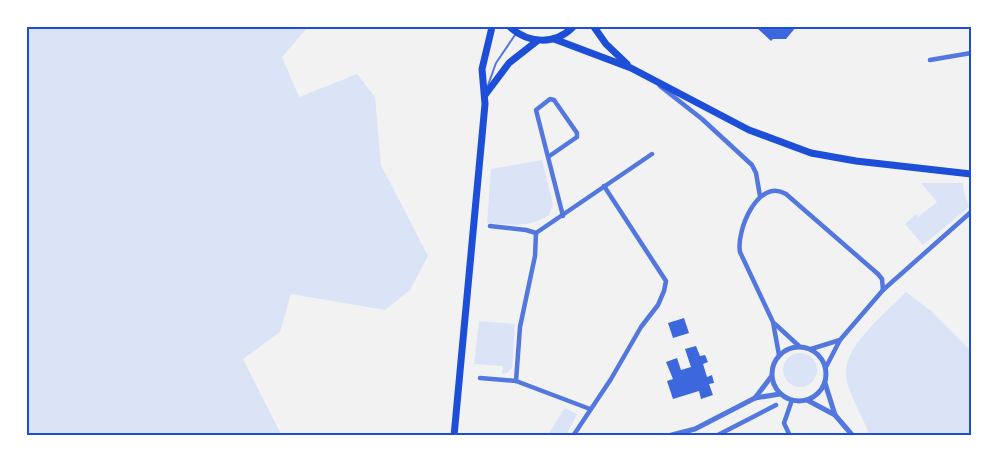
<svg xmlns="http://www.w3.org/2000/svg" width="998" height="463" font-family="'Open Sans',sans-serif">
<style>
.green{fill:#dbe4f7}
.building{fill:#3d67dc}
.lines{fill:none;stroke-linecap:round;stroke-linejoin:round}
.service{stroke:#5277de;stroke-width:2}
.minor{stroke:#5277de;stroke-width:4.5}
.tertiary{stroke:#5277de;stroke-width:5}
.primary{stroke:#1d4ed8;stroke-width:7}
.neatline{fill:none;stroke:#1d4ed8;stroke-width:2}
</style>
<rect width="100%" height="100%" fill="#f2f2f2"/>
<!-- green -->
<g class="green">
<path d="M27,27H308L282,57L299,97L357,74L375,97L381,165L428,256L410,290L385,310L291,294L280,332L243,359L282,436H27Z"/>
<path d="M542,160L553,204L549,215C529,228 510,225 487,223L491,169Z"/>
<path d="M921,183H963L964,192L969,207L923,245L905,224L916,214L918,217L937,202Z"/>
<path d="M906,292L931,311L971,351V436H871C865,424 846,387 846,376C843,346 886,313 906,292Z"/>
<path d="M479,321L515,324L512,368L507,373L502,374L503,366L474,364Z"/>
<circle cx="800" cy="370" r="17"/>
<path d="M565,408L577,414L566,436H547Z"/>
</g>
<!-- building -->
<g class="building">
<path d="M756,27H796L786,39H773L771,41Z"/>
<path d="M684,318L689,333L673,338L668,323Z"/>
<path d="M696,346L700,356L705,355L708,362L703,364L707,377L712,375L714,383L709,384L713,395L701,399L699,391L673,399L667,381L673,379L666,362L677,358L681,370L691,367L685,349Z"/>
</g>
<g class="lines">
<!-- service -->
<path class="service" d="M487,88L496,63L515,35"/>
<!-- minor -->
<g class="minor">
<path d="M930,60L971,53"/>
<path d="M660,86L702,119L752,165L756,173L760,196"/>
<path d="M548,157L577,137V133L554,100L550,99L536,110L563,216"/>
<path d="M490,226L526,230L536,233"/>
<path d="M775,324L799,346"/>
<path d="M811,349L840,340"/>
<path d="M779,355L773,322L740,252C736,231 758,177 786,194L878,274L882,279L883,290"/>
<path d="M826,367L840,340L883,290L971,212"/>
<path d="M480,378L516,381L590,409"/>
<path d="M516,381L520,327L535,256L536,233L652,154"/>
<path d="M573,436L611,379L641,327L658,305L664,291L666,281L604,186"/>
<path d="M716,436L776,405"/>
<path d="M790,436L784,423L792,400"/>
</g>
<!-- tertiary -->
<g class="tertiary">
<circle cx="799" cy="374" r="27"/>
<path d="M825,383L835,415"/>
<path d="M755,398L771,377"/>
<path d="M807,400L835,415L853,436"/>
<path d="M668,436L695,429L755,398L780,394"/>
</g>
<!-- primary -->
<g class="primary">
<path d="M510,27C529,44 555,45 573,27"/>
<path d="M594,27L606,44L627,64"/>
<path d="M554,39L631,68L749,130L811,153L856,161L971,174"/>
<path d="M485,95L509,63L537,41"/>
<path d="M454,436L485,104L482,69L492,27"/>
</g>
</g>
<!-- border -->
<rect width="998" height="463" fill="none" stroke="#ffffff" stroke-width="57"/>
<rect x="28" y="28" width="942" height="406" class="neatline"/>
</svg>
